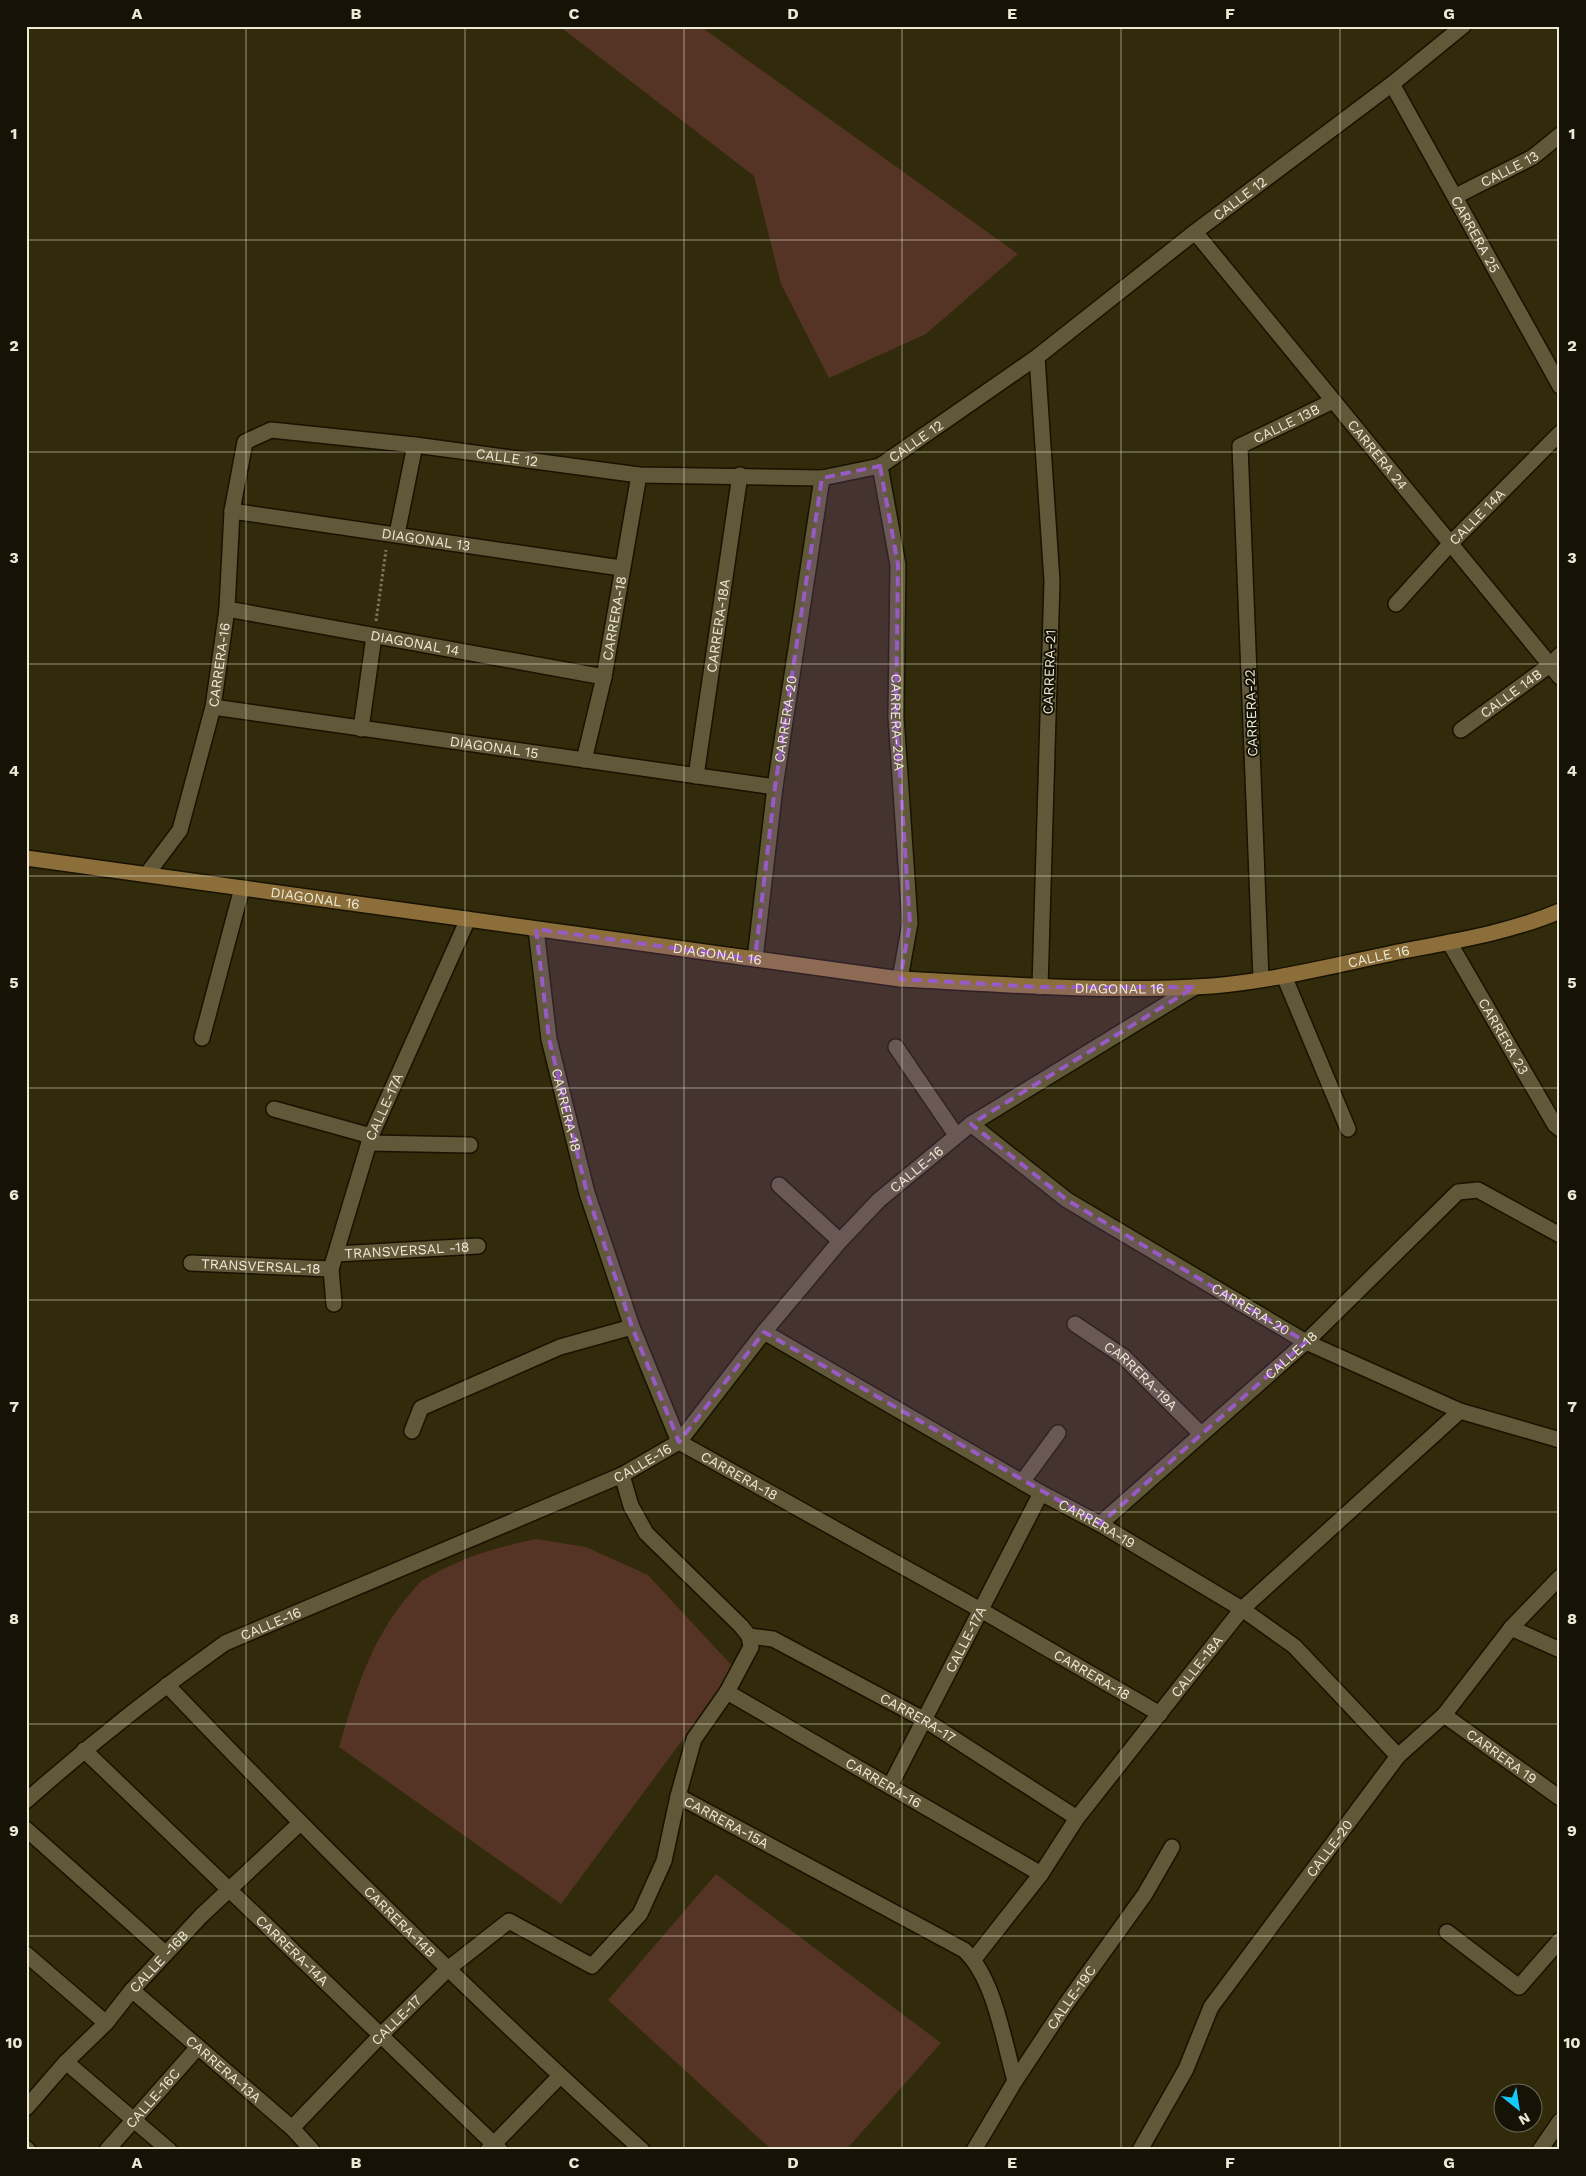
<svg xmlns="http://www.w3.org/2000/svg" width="1586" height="2176" font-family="'Work Sans',sans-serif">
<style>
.green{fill:#553425}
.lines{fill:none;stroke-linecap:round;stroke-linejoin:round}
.street-casing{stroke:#181200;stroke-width:18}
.secondary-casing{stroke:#181200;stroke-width:18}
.path{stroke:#7a755b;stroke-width:3;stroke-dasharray:2.5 2.5;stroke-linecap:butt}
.street{stroke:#605839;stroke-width:15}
.secondary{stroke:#8b6e39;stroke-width:15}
.marked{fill:#985bc5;fill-opacity:0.2;stroke:#985bc5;stroke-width:4;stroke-dasharray:10 6;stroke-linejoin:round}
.grid{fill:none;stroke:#ede9d7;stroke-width:1;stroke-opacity:0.55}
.labels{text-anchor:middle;stroke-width:4;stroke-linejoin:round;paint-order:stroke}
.street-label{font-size:14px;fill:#ede9d7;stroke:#161306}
.neatline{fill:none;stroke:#ede9d7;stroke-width:2}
.grid-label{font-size:16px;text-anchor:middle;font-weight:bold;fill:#ede9d7}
</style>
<rect width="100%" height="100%" fill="#312a0b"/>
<!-- green -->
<g class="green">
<path d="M559,26H700L1018,254L926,334L829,378L781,284L754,176Z"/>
<path d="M536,1539L586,1547L648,1575L735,1669L561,1904L339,1747C355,1694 371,1638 409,1595C414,1590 419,1582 425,1579C459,1558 497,1547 536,1539Z"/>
<path d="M716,1874L941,2043L846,2150H772L608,2000Z"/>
</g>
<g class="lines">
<!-- street casing -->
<g class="street-casing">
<g id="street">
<path id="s1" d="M1392,84L1560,386"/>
<path id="s2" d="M1456,196L1533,157L1560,135"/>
<path id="s3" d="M1195,232L1560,677"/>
<path d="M1037,357L1052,581L1040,987"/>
<path id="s4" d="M880,466L898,565L896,717L910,923L900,979"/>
<path id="s5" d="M232,511L621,568"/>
<path d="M397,534L415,445"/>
<path id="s6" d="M1396,604L1451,543L1560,433"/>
<path id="s7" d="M227,609L604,677"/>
<path id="s8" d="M213,707L775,787"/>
<path d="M361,729L374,636"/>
<path id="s9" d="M1461,730L1550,665L1560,655"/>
<path id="s10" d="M584,760L604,677L639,475"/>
<path id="s11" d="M696,776L740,475"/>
<path id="s12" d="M147,874L180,830L213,707L227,609L232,511L245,442L271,430L415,445L639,475L822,478L880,466L1037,357L1195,232L1392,84L1463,26"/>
<path id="s13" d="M536,929L549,1039L587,1193L632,1327L679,1442L979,1609L1160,1714"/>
<path id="s14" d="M1449,942L1555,1125L1560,1129"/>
<path id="s15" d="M755,959L775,787L822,478"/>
<path d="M1284,976L1348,1129"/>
<path id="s16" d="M1261,979L1240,446L1333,401"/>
<path d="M202,1038L242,888"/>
<path d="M896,1047L956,1135"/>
<path d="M274,1109L371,1136"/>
<path id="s17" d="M971,1124L1067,1200L1306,1342L1460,1411L1560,1440"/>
<path d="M369,1143L470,1145"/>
<path d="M779,1185L840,1241"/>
<path id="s18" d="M336,1254L478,1246"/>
<path id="s19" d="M191,1263L331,1269"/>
<path id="s20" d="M334,1304L331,1269L371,1136L468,919"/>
<path id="s21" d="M1075,1324L1124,1357L1200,1433"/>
<path id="s22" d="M764,1332L1041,1493L1100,1524L1242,1609L1294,1646L1398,1756"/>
<path d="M412,1431L421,1408L560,1347L632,1327"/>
<path d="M1022,1482L1058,1433"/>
<path id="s23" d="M1100,1524L1306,1342L1458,1192L1478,1190L1560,1235"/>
<path d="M1511,1628L1560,1650"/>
<path id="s24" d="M749,1636L773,1639L925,1720L1077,1818"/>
<path id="s25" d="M167,1685C320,1845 477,2002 642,2150"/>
<path id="s26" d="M727,1692L1041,1874"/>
<path id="s27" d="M1444,1715L1560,1798"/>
<path id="s28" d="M84,1750L500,2150"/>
<path id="s29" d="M890,1786L1041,1493"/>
<path id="s30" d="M678,1796L964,1950C994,1977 1004,2042 1015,2081"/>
<path id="s31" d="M26,1801C90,1744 156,1692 225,1643L622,1475L679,1442L764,1332L840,1241L879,1200L971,1124L1195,987"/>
<path d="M26,1829L165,1953"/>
<path d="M1447,1932L1519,1987L1560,1940"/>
<path d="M26,1954L106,2023"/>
<path id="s32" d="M974,1959L1041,1874L1077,1818L1242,1609L1460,1411"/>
<path id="s33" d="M132,1990L292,2128L312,2150"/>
<path d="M66,2062L169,2150"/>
<path id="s34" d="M26,2108L66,2062L106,2023L132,1990L201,1916L299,1824"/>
<path id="s35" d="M292,2128L381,2035L449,1968L509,1921L592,1966L640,1914L664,1861L678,1796L694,1739L727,1692L751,1647L749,1636L741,1626L646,1533L631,1506L622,1475"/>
<path d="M26,2148L28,2150"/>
<path id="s36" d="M107,2150L198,2047"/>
<path d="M488,2150L560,2076"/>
<path id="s37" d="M974,2150L1015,2081L1066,2004L1145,1894L1172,1847"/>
<path id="s38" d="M1140,2150L1186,2069L1211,2007L1398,1756L1444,1715L1511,1628L1560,1577"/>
<path d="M1540,2150L1560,2121"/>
</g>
</g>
<!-- secondary casing -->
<g class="secondary-casing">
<g id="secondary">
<path id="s39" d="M26,858L900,979C998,984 1096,992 1194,987C1264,984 1334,965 1403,951C1455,941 1511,932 1560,911"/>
</g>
</g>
<!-- path -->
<path class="path" d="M376,621L386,550"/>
<!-- street -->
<use href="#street" class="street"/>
<!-- secondary -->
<use href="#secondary" class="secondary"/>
</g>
<!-- marked area -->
<path class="marked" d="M880,466L898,565L896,717L910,923L900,979L1040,987H1195L971,1124L1067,1200L1306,1342L1100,1524L764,1332L679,1442L632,1327L587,1193L549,1039L536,929L755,959L775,787L822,478Z"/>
<!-- grid -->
<path class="grid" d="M246,26V2150M465,26V2150M684,26V2150M902,26V2150M1121,26V2150M1340,26V2150M26,240H1560M26,452H1560M26,664H1560M26,876H1560M26,1088H1560M26,1300H1560M26,1512H1560M26,1724H1560M26,1936H1560"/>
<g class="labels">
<!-- street labels -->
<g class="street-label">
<text dy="5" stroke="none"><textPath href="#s2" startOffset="60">CALLE 13</textPath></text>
<text dy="5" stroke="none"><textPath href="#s12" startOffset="1540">CALLE 12</textPath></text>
<text dy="5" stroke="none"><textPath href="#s1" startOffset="172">CARRERA 25</textPath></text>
<text dy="5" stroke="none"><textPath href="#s16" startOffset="585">CALLE 13B</textPath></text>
<text dy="5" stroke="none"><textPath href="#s12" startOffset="1135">CALLE 12</textPath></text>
<text dy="5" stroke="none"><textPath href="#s3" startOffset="288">CARRERA 24</textPath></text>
<text dy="5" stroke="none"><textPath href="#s12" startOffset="716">CALLE 12</textPath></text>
<text dy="5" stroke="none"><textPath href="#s6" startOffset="119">CALLE 14A</textPath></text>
<text dy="5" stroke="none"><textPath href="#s5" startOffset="196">DIAGONAL 13</textPath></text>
<text dy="5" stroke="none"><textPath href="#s10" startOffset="145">CARRERA-18</textPath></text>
<text dy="5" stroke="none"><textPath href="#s11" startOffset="152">CARRERA-18A</textPath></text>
<text dy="5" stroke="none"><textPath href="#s7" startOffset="191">DIAGONAL 14</textPath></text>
<text dy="5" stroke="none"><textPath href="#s12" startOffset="225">CARRERA-16</textPath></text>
<text transform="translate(1049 672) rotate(-88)" y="5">CARRERA-21</text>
<text dy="5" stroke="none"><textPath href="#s9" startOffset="62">CALLE 14B</textPath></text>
<text transform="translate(1251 713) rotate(-92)" y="5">CARRERA-22</text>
<text dy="5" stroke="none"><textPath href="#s15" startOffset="242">CARRERA-20</textPath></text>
<text dy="5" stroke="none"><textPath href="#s4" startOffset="258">CARRERA-20A</textPath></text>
<text dy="5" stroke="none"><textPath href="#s8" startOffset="284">DIAGONAL 15</textPath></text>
<text dy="5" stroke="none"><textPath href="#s39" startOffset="292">DIAGONAL 16</textPath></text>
<text dy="5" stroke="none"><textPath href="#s39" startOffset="698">DIAGONAL 16</textPath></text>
<text dy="5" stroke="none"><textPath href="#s39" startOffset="1364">CALLE 16</textPath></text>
<text dy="5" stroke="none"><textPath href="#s39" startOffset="1102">DIAGONAL 16</textPath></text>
<text dy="5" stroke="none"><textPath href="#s14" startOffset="109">CARRERA 23</textPath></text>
<text dy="5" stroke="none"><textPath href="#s20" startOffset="206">CALLE-17A</textPath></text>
<text dy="5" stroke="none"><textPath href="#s13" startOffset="184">CARRERA-18</textPath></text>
<text dy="5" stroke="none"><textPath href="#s31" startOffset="1114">CALLE-16</textPath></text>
<text dy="5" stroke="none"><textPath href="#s18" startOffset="71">TRANSVERSAL -18</textPath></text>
<text dy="5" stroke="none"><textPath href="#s19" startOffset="70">TRANSVERSAL-18</textPath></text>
<text dy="5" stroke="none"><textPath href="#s17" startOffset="336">CARRERA-20</textPath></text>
<text dy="5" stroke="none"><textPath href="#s23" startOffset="255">CALLE-18</textPath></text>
<text dy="5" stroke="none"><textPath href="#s21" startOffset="84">CARRERA-19A</textPath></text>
<text dy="5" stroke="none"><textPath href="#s31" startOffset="709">CALLE-16</textPath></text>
<text dy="5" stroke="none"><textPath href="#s13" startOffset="604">CARRERA-18</textPath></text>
<text dy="5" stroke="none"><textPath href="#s22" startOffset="384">CARRERA-19</textPath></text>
<text dy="5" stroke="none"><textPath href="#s31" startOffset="304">CALLE-16</textPath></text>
<text dy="5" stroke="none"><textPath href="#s29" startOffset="165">CALLE-17A</textPath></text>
<text dy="5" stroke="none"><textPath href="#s32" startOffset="368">CALLE-18A</textPath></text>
<text dy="5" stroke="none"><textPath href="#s13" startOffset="1009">CARRERA-18</textPath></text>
<text dy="5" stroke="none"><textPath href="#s24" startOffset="189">CARRERA-17</textPath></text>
<text dy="5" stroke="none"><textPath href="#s27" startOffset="71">CARRERA 19</textPath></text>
<text dy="5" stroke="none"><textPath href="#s26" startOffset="181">CARRERA-16</textPath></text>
<text dy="5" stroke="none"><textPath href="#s30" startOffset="55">CARRERA-15A</textPath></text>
<text dy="5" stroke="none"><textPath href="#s38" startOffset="358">CALLE-20</textPath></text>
<text dy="5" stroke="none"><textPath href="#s25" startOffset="332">CARRERA-14B</textPath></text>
<text dy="5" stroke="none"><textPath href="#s28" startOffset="289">CARRERA-14A</textPath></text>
<text dy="5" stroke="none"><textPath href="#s34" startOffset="198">CALLE -16B</textPath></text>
<text dy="5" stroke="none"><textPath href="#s37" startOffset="181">CALLE-19C</textPath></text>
<text dy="5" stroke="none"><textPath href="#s35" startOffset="150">CALLE-17</textPath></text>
<text dy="5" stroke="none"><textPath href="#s33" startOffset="121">CARRERA-13A</textPath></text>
<text dy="5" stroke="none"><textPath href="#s36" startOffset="69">CALLE-16C</textPath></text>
</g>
</g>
<!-- border -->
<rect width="1586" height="2176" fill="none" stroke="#161306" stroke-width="55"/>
<!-- north arrow -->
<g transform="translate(1518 2108) rotate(150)"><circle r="24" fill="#161306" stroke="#6c695a"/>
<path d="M0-4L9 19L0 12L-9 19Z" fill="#15cafb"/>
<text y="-8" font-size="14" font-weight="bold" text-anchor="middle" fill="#ede9d7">N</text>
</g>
<rect x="28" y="28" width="1530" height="2120" class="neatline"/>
<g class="grid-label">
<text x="137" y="19">A</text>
<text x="356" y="19">B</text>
<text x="574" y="19">C</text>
<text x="793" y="19">D</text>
<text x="1012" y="19">E</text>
<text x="1230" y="19">F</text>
<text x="1449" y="19">G</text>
<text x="14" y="139">1</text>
<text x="1572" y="139">1</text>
<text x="14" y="351">2</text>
<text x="1572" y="351">2</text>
<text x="14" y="563">3</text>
<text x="1572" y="563">3</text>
<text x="14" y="776">4</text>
<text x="1572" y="776">4</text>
<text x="14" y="988">5</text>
<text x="1572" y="988">5</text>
<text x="14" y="1200">6</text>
<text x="1572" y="1200">6</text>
<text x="14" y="1412">7</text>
<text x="1572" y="1412">7</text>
<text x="14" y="1624">8</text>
<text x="1572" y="1624">8</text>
<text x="14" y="1836">9</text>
<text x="1572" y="1836">9</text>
<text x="14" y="2048">10</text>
<text x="1572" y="2048">10</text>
<text x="137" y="2168">A</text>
<text x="356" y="2168">B</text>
<text x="574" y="2168">C</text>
<text x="793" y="2168">D</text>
<text x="1012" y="2168">E</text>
<text x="1230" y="2168">F</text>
<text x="1449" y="2168">G</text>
</g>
</svg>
